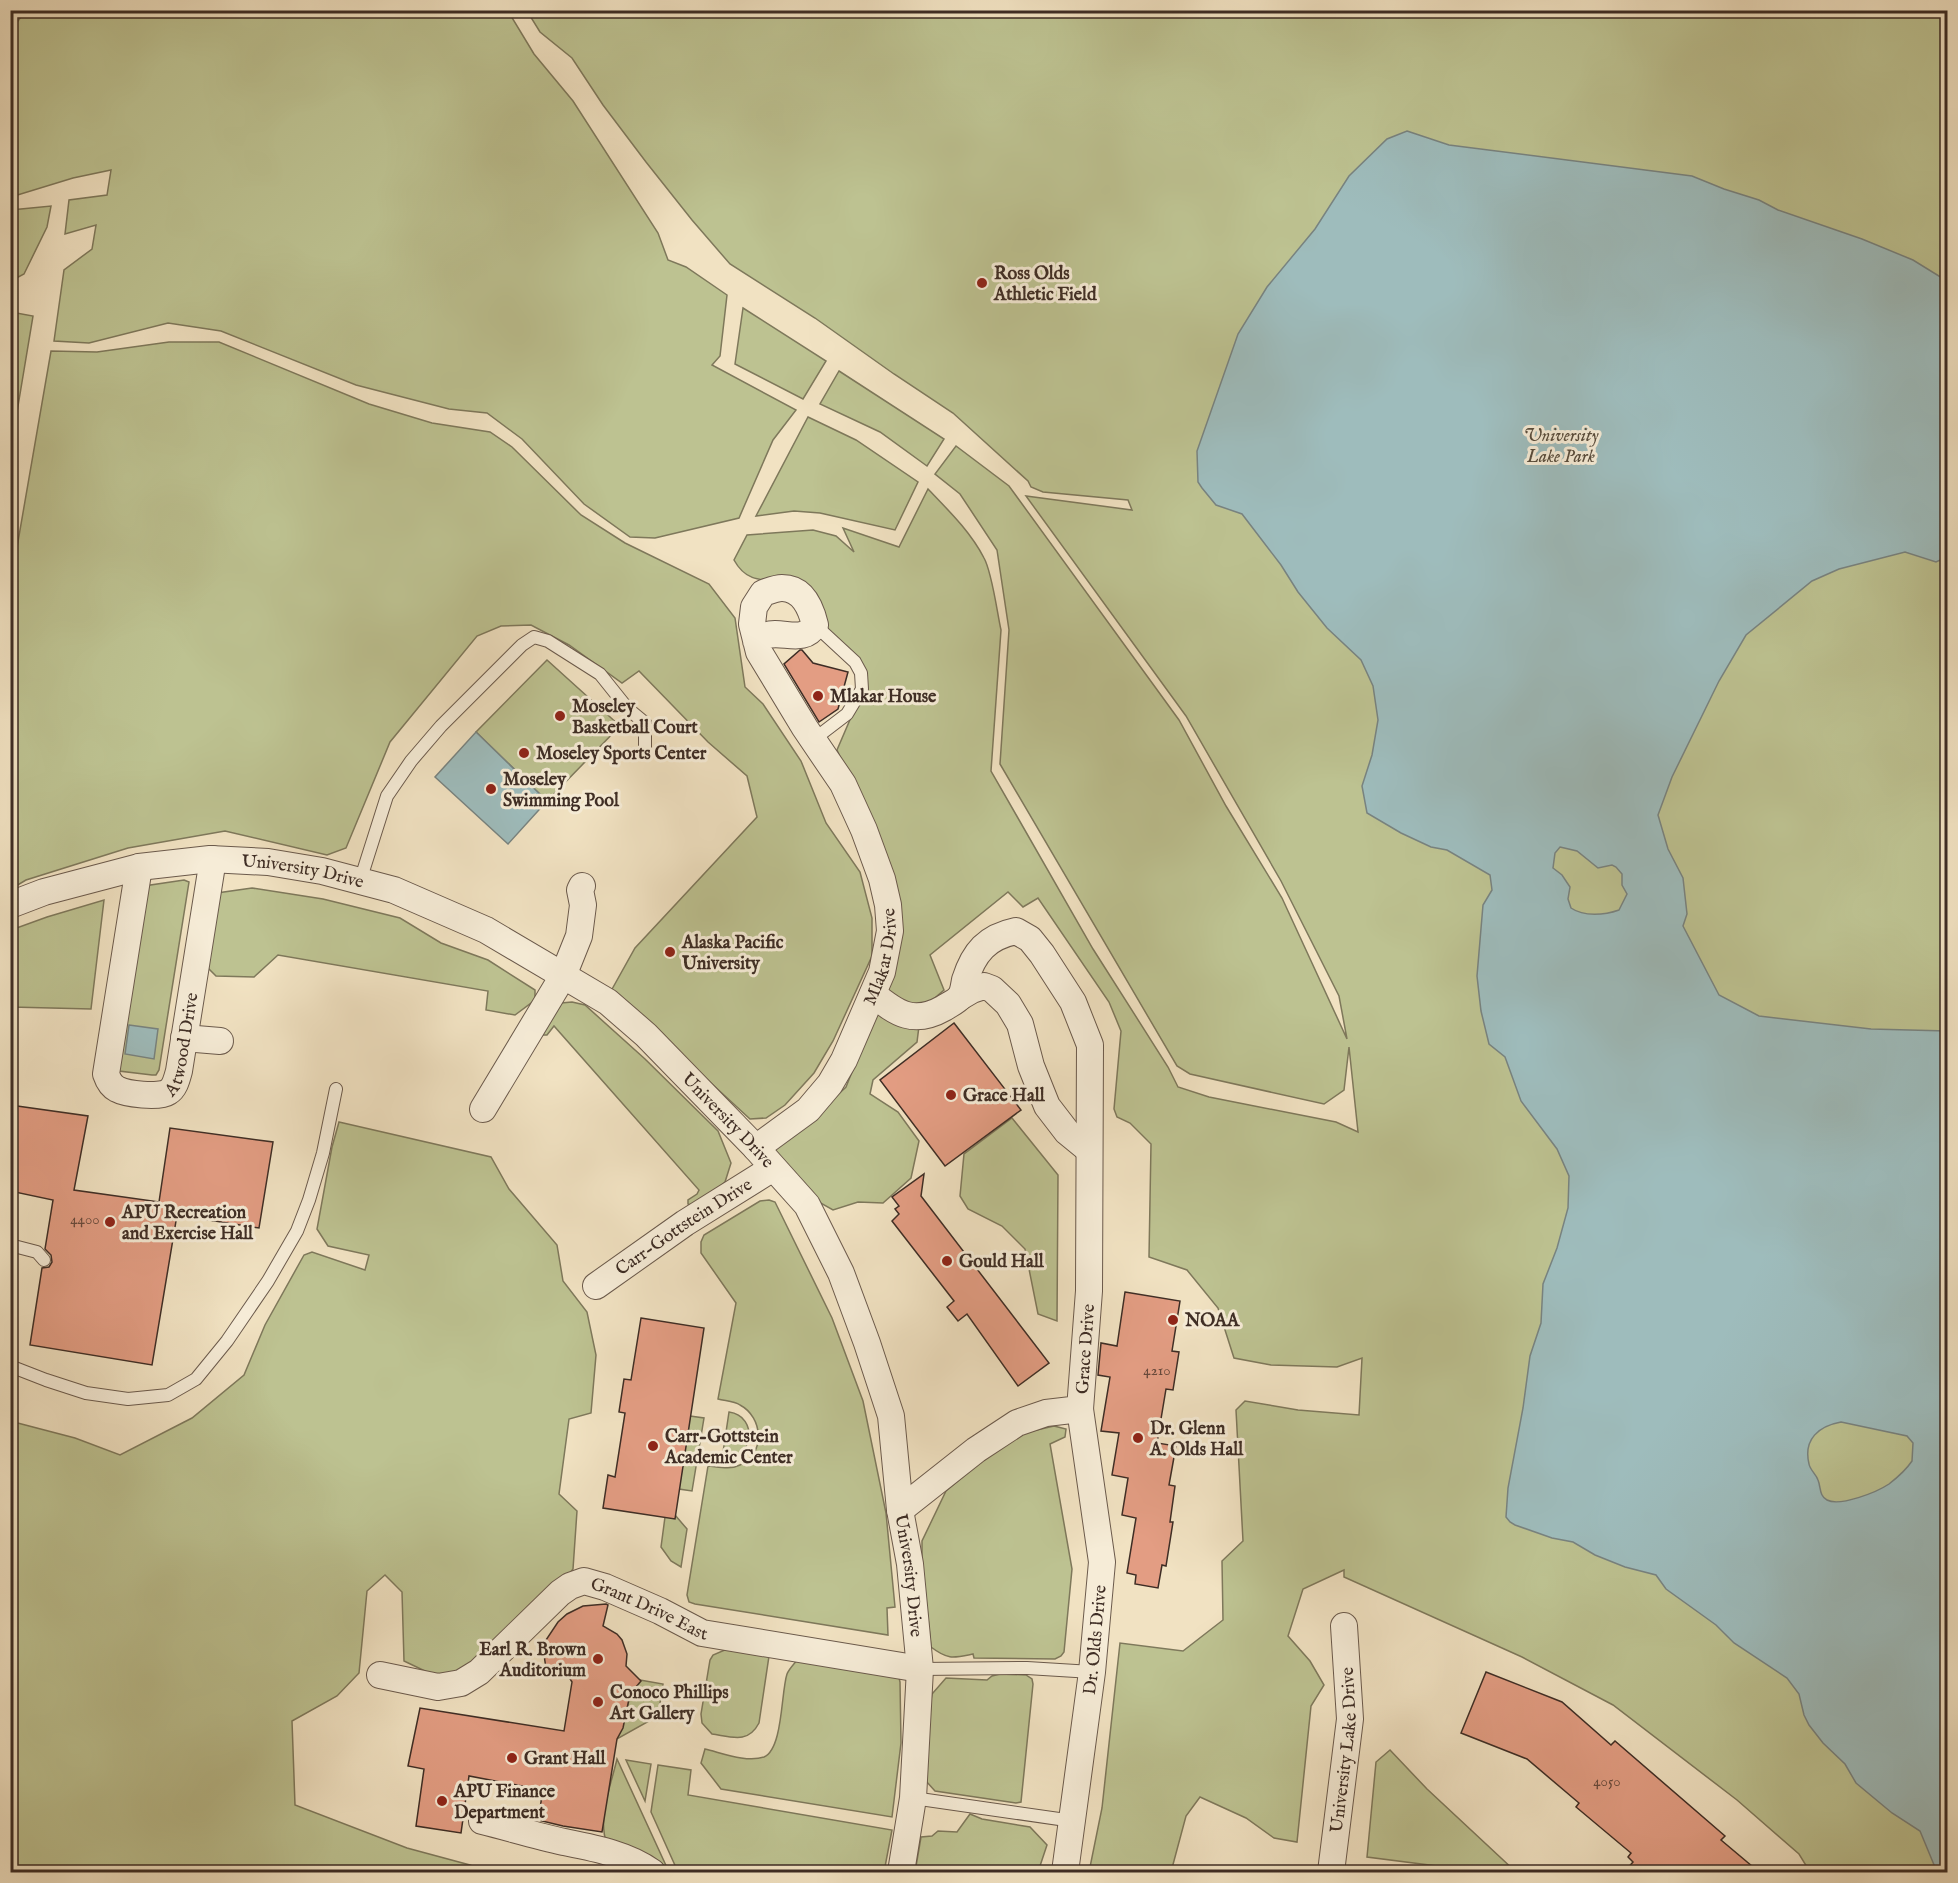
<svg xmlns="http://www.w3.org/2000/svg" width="1958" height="1883" font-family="'IM FELL English',serif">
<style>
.green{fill:#bdc291;stroke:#7e785b;stroke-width:1.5}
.water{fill:#9ebcbc;stroke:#788380;stroke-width:1.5;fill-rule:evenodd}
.building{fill:#e39d83;stroke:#3e2d25;stroke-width:1.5}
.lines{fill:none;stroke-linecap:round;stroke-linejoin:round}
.lane-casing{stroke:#6b5a4c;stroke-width:14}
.street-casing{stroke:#6b5a4c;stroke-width:28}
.lane{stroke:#f6ecd7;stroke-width:12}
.street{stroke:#f6ecd7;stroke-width:26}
.poi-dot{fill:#8f2418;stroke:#f6ecd7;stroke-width:2}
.labels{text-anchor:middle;stroke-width:6;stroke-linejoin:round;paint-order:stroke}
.number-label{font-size:15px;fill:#67493c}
.poi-label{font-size:18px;font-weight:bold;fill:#3e2d25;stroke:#f6ecd7;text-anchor:start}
.park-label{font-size:18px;font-style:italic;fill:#574b3b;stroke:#f6ecd7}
.street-label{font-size:18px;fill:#3e2d25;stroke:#f6ecd7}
</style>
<rect width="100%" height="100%" fill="#f1e2c2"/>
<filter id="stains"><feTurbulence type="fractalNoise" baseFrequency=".00333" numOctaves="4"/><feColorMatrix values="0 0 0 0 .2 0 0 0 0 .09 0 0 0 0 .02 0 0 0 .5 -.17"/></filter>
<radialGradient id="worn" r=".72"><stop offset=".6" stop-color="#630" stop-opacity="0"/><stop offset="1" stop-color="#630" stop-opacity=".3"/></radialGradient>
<!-- green -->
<g class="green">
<path d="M25,11H508L534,54L573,101L658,233L668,260L686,267L727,295L720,356L712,365L796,410L773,440L739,518L655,538L630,537L584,504L522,439L487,413L449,409L356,385L221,331L168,323L89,343L54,341L64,270L92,249L96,225L65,234L69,200L107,195L111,170L73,178L11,197V31Z"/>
<path d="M527,11H1947V1872H1810L1799,1854L1737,1800L1613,1705L1522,1657L1344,1577V1570L1303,1589L1288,1636L1310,1661L1324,1685L1311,1706L1297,1842L1274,1838L1246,1818L1200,1797L1186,1816L1171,1872H1089L1102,1808L1120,1643L1183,1651L1223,1620L1222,1561L1243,1541L1236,1410L1245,1401L1298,1410L1359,1415L1362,1358L1337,1367L1271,1365L1234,1358L1218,1308L1187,1270L1149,1257L1151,1144L1130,1123L1117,1117L1114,1109L1121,1031L1109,1002L1038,898L1023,907L1008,892L930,955L944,990L923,1008L883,995L899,950L868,821L837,750L858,701L860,662L780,581C758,580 745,580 734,560L747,535L813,530L836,536L854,552L843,528L899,547L928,489C948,510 970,531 984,558C992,572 997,612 1001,630L991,771L1093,949L1168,1067L1178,1087L1209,1097L1336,1122L1358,1132L1349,1047L1344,1090L1324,1104L1190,1074L1177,1066L1000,764L1009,630L997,550L960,494L935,474L956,446L1009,486L1179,720L1226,806L1282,898L1347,1039L1339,996L1281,881L1186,716L1026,496L1132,510L1128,500L1043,492L1031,487L1028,481L953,413L894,374L815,318L730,264L692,220L646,162L603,105L572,58L540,32Z"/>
<path d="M51,206L47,227L24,274L11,281V210Z"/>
<path d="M743,308L826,361L803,399L735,364Z"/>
<path d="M11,312L33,316L11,448L10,312Z"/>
<path d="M169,342H219L369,404L432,423L490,432L512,447L581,515L625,543L709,584L735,618L745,687L763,704L801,761L826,823L860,872L872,918V956L833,1041L814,1073L785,1105L766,1118L750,1119L611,991L635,948L757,817L747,776L708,742L639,671L622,683L569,645L531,625L501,626L477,636L390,742L346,848L327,855L225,831L128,848L26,880L11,889V582L51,351L97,352Z"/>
<path d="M839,371L944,439L927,466L880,432L820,404Z"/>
<path d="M808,417L856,440L918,482L895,530L820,513L794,511L756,516Z"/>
<path d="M547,660L620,726L547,801L476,732Z"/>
<path d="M184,880L189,882L159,1070L156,1075H152L119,1071L144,886Z"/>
<path d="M252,888L323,899L400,918L441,943L488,960L535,990V1000L515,1015L486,1010L488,991L278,955L254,977L216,976L205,965L217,893Z"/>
<path d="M104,900L91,1009L11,1007V930L47,917Z"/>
<path d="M572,1002L585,1005L645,1059L718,1131L731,1163L725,1182L707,1199L693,1206L688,1204V1200L697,1194L699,1190L554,1026L547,1035H539L561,1003Z"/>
<path d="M878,1006L919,1026L917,1042L873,1080L870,1094L898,1112L919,1141L911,1178L883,1203L858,1202L833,1210L808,1196L773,1149L812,1119L846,1087Z"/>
<path d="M1012,1118L1058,1175L1057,1321L1038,1314L1025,1249L1002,1226L968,1209L960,1196L964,1154Z"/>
<path d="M339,1122L491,1157L509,1189L557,1245L563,1281L587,1312L596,1355L591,1413L569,1419L559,1494L577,1511L573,1569L564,1581L485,1659L447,1677L427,1672L404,1661L402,1592L385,1575L367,1591L359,1673L337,1696L292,1721L295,1805L407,1848L470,1865L487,1872H11L10,1421L75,1438L120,1455L192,1418L244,1375L265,1325L304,1255L312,1252L365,1270L369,1255L328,1246L317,1229L332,1147Z"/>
<path d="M769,1200L775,1202L832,1318L863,1401L886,1513L895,1607L887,1608L888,1635L695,1604L689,1602L687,1595L708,1466C719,1467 730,1470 740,1465C766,1454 763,1417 740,1405C734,1401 725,1401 718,1399L736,1303L701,1253V1242L704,1235L760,1201Z"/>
<path d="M729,1412C759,1416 754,1461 722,1459Z"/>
<path d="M690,1416L704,1418L692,1491L679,1489Z"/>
<path d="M1054,1426L1066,1429L1065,1437L1050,1444L1072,1569L1064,1652L1061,1656L1055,1659L974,1658L973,1654C953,1658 948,1660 931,1647L922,1560V1541L946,1491L1011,1436Z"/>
<path d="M675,1515L687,1529L681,1567L671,1561L661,1547L665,1517Z"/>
<path d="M727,1649L769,1656L759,1723C748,1744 732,1737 712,1734L702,1723L701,1714L710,1660L713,1655Z"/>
<path d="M798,1659L898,1673L900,1682L901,1743L892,1817L721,1789L701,1763L705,1749C722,1753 747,1763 764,1757C783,1749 781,1692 787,1674C789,1669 794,1664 798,1659Z"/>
<path d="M1000,1674L1026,1675L1032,1679L1033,1684L1021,1802L1016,1803L935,1791L926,1781L931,1700L932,1694L946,1678L987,1680L992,1676Z"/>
<path d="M640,1680L663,1684L658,1716L617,1739C628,1717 624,1701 640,1680Z"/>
<path d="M1390,1750L1427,1789L1516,1872H1484L1367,1857L1376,1762Z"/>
<path d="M617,1759L669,1872H664L607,1844C597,1819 611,1785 617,1759Z"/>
<path d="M626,1760L651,1764L645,1801Z"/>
<path d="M658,1765L691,1770L688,1795L892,1830L884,1872H678L651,1812Z"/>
<path d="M970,1814L982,1819L1030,1827L1047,1845L1038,1872H915L921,1837L932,1836L938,1831L957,1832Z"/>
</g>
<!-- water -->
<g class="water">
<path d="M1407,131L1449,145L1692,176L1724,189L1759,200L1778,210L1862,239L1913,260L1947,281V557L1936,562L1905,552L1839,569L1812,581L1746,635L1719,681L1672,777L1658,815L1668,849L1683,878L1687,914L1683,926L1719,995L1759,1016L1871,1029L1947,1031V1872H1937L1920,1831L1892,1813L1856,1783L1845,1764L1823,1743L1809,1725L1804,1715L1799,1694L1787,1678L1734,1643L1716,1625L1666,1589L1656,1575L1625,1567L1595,1555L1573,1542L1552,1538L1515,1525L1510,1522L1506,1517L1508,1488L1523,1408L1530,1356L1541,1323L1543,1284L1557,1248L1568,1208L1569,1176L1557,1149L1521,1101L1505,1057L1489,1044L1481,1011L1477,976L1483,905L1492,890L1490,875L1447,850L1431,847L1401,833L1367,813L1362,786L1372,755L1378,720L1373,686L1361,660L1327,628L1298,592L1281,565L1242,514L1216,505L1202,488L1198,482L1197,451L1238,334L1267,287L1315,229L1349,176L1387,139ZM1560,847L1577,851L1598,868L1612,865L1616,867L1622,874V885L1627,894L1619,910C1605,915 1584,917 1571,908L1568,899L1570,887L1562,875L1553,868L1555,853ZM1841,1422L1907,1436L1913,1443L1912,1461C1906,1470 1898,1477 1889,1484C1877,1492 1840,1507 1827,1500C1819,1496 1821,1487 1818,1480C1816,1474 1810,1470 1809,1464C1803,1439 1819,1426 1841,1422Z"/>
<path d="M476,732L547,801L508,844L435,777Z"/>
<path d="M129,1025L158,1029L154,1059L125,1054Z"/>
</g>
<!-- building -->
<g class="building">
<path d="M800,650H802L813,663L848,672L838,709L819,722L784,664Z"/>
<path d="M954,1023L1021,1110L945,1166L880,1080Z"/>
<path d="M10,1105L88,1116L74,1190L159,1202L170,1128L273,1142L259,1228L177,1215L152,1365L30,1345L42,1268L49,1267L52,1262L51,1255L45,1249L53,1200L10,1191Z"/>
<path d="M924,1174L921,1196L1049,1363L1018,1386L967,1314L958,1321L947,1307L954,1301L892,1221L899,1214L895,1209L899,1206L892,1197Z"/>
<path d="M1125,1292L1180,1301L1172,1351L1179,1352L1173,1390L1166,1389L1157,1443L1176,1446L1169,1485L1175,1486L1170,1522H1173L1166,1566L1162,1565L1158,1588L1135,1584L1136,1575L1127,1573L1136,1518L1122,1515L1128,1478L1112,1475L1119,1433L1101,1431L1110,1377L1098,1375L1101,1343L1117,1346Z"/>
<path d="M641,1318L704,1328L675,1519L603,1508L608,1475L615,1477L625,1413L619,1412L624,1379L631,1380Z"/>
<path d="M606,1604L608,1605L603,1626L617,1634L622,1640L627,1654L626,1666L641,1681L630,1694L623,1728L617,1739L602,1832L563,1826L538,1820L543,1790L469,1776L461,1833L416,1826L424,1769L408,1766L420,1708L564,1731L572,1682L561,1664L546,1668L544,1655L546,1640L558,1622L567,1614L583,1606Z"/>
<path d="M1486,1672L1562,1702L1611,1745L1615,1741L1725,1836L1721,1840L1759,1872H1624L1633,1862L1628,1857L1631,1853L1576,1807L1579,1803L1527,1759L1461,1733Z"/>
</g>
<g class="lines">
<!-- lane casing -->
<g class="lane-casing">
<g id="lane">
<path d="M813,740L847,714L862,689L861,673L855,662L815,625"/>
<path d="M360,881L387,796L411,761L441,726L522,645L534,637L548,641L600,674L628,709L645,723V747"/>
<path d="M10,1245L37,1252L44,1260"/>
<path d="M10,1366L46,1380L86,1393L128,1399L168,1395L196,1379L227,1341L268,1281L297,1231L309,1200L323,1153L336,1089"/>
<path d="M920,1669L1027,1668L1092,1672"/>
<path d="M913,1798L1073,1821"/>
</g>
</g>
<!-- street casing -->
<g class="street-casing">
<g id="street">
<path id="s1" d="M139,867L106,1074C108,1080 111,1086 117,1089C126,1094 159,1098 168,1092C175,1088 177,1078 179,1071L213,859"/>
<path id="s2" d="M10,905L44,892L139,867L210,859L268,862L322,871L394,890L486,930L608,1002L646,1035L756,1148L807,1205L841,1273L867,1343L891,1416L900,1510L910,1564L920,1669L913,1798L901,1872"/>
<path d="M873,994C897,1014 914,1025 944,1008C948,1005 956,1002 960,997C963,994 964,985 965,980C974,952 987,937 1016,931L1030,939L1042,954L1073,1002L1090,1045L1089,1291L1080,1409L1046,1413L1017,1423L976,1450L900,1510"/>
<path d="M960,997L972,990L984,986L992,989L1008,1004L1020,1024L1031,1066L1047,1106L1067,1132L1089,1150"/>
<path d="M184,1038L220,1041"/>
<path d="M483,1109L563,976L579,936L583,905L580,890L582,886"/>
<path id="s3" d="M756,1148L808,1110L830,1084L844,1060L882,972L890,931L888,905L882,879L864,830L843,784L805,728L759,652L752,624L754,607L763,593C769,591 776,588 782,588C803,588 811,608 815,625C803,645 782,629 764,636C761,637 759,639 756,641"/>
<path id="s4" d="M596,1286L685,1223L773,1168"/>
<path id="s5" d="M380,1675L438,1687L461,1683L479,1672L560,1593L570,1586L584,1581L605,1587L660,1611L702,1633L920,1669"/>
<path d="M482,1821C510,1828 537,1836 564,1842C594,1848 627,1854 652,1872"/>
<path id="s6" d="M1065,1872L1092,1672L1102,1562L1080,1409"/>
<path id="s7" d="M1331,1872L1350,1719L1344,1626"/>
</g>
</g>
<!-- lane -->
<use href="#lane" class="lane"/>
<!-- street -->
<use href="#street" class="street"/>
</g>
<!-- markers -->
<g class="poi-dot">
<circle cx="982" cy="283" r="6"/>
<circle cx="818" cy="696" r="6"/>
<circle cx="560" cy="716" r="6"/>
<circle cx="524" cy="753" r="6"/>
<circle cx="491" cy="789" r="6"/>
<circle cx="670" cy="952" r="6"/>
<circle cx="951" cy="1095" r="6"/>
<circle cx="110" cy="1222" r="6"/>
<circle cx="947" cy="1261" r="6"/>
<circle cx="1173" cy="1320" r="6"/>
<circle cx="1138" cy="1438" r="6"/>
<circle cx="653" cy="1446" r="6"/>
<circle cx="598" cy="1659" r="6"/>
<circle cx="598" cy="1702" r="6"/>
<circle cx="512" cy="1758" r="6"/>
<circle cx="442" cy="1801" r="6"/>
</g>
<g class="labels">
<!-- number labels -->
<g class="number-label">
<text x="85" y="1224">4400</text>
<text x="1157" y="1375">4210</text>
<text x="1607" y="1786">4050</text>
</g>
<!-- poi labels -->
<g class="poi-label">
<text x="994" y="279">Ross Olds<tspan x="994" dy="21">Athletic Field</tspan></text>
<text x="830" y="702">Mlakar House</text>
<text x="572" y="712">Moseley<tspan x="572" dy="21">Basketball Court</tspan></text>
<text x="536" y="759">Moseley Sports Center</text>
<text x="503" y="785">Moseley<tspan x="503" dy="21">Swimming Pool</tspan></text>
<text x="682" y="948">Alaska Pacific<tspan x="682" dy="21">University</tspan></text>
<text x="963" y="1101">Grace Hall</text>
<text x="122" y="1218">APU Recreation<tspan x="122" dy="21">and Exercise Hall</tspan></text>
<text x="959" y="1267">Gould Hall</text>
<text x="1185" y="1326">NOAA</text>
<text x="1150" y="1434">Dr. Glenn<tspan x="1150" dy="21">A. Olds Hall</tspan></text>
<text x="665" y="1442">Carr-Gottstein<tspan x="665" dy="21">Academic Center</tspan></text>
<text x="586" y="1655" text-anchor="end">Earl R. Brown<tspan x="586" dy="21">Auditorium</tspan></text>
<text x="610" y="1698">Conoco Phillips<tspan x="610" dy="21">Art Gallery</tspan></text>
<text x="524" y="1764">Grant Hall</text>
<text x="454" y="1797">APU Finance<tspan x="454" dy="21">Department</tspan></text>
</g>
<!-- park labels -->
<g class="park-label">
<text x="1561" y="441">University<tspan x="1561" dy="21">Lake Park</tspan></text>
</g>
<!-- street labels -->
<g class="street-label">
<text dy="6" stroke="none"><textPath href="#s2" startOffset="300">University Drive</textPath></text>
<text dy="6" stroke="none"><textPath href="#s3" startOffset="237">Mlakar Drive</textPath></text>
<text dy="6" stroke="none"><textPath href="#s1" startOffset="332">Atwood Drive</textPath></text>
<text dy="6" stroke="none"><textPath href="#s2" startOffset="804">University Drive</textPath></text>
<text dy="6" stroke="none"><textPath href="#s4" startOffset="106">Carr-Gottstein Drive</textPath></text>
<text transform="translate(1085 1349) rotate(-86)" y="6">Grace Drive</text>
<text dy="6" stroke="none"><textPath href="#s2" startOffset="1308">University Drive</textPath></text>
<text dy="6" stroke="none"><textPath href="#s5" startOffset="315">Grant Drive East</textPath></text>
<text dy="6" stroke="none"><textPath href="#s6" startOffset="234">Dr. Olds Drive</textPath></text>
<text dy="6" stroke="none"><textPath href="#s7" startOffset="123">University Lake Drive</textPath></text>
</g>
</g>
<!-- margin -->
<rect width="1958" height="1883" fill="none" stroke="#f1e2c2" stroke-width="36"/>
<rect x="12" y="12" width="1934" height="1859" fill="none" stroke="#3e2d25" stroke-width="3"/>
<rect x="18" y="18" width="1922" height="1847" fill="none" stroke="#3e2d25" stroke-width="1.5"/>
<rect width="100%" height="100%" filter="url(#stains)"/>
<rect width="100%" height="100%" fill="url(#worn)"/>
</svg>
